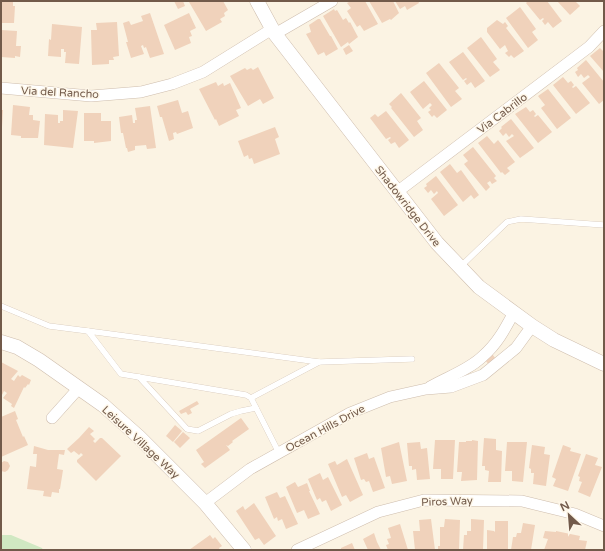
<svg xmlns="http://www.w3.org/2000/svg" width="605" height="551" font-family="'Varela Round',sans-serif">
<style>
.green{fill:#d0e8c2}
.building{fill:#f0d2bb}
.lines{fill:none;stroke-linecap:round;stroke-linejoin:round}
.service-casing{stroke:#cebdad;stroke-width:6}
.minor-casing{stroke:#cebdad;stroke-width:12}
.tertiary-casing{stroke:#cebdad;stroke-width:15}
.service{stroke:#fff;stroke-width:5.5}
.minor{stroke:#fff;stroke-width:11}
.tertiary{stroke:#fff;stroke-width:14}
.labels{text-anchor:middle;stroke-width:3;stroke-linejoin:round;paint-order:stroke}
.street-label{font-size:11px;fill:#725a4a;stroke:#fef7e9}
</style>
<rect width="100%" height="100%" fill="#fbf3e3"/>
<!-- green -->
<path class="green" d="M1,535H11L42,548L43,550H1Z"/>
<!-- building -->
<g class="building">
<path d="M1,1H13V6H15L14,23H1Z"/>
<path d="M174,1H183L185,6L178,9Z"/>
<path d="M191,1H223L228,10L224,13L225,16L220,19L222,22L206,31L189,2Z"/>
<path d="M351,1H365L378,24L364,31L360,25L357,27L347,11L351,8L347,3Z"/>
<path d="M369,1H393L399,13L391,20L390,19L382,23Z"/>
<path d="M395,1H418L419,3L407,10L405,6L400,9Z"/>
<path d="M528,1H547L562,21L553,28L548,22L545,25L542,21L544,19L543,18L540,20L526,3Z"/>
<path d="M557,1H575L580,6L570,15Z"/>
<path d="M520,7L536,29L532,32L538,40L528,48L506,18Z"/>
<path d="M334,9L335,11L337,10L343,20L346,18L349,23L350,22L358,37L349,44L348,42L341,47L323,16Z"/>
<path d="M150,13L164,54L150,58L146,47L144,48L143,45L141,46L144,54L131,58L126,42H128L123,23L129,21L131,25L143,21L141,16Z"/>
<path d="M189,13L196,28L190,31L192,36L189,37L191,43L175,50L164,25Z"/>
<path d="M318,19H320L330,36H331L338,49L326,56L324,52L318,55L306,34L311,32L309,25Z"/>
<path d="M497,20L503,24L505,22L508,26L506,28L524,51L514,58L511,55L509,57L505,53L508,51L505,45L500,49L487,32V28Z"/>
<path d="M117,22L119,56L113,57L114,60H109V64L92,65L91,30H97L96,23Z"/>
<path d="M52,24L82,27L79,64L65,63L66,52H64V49H61V57L48,56L49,39L51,40Z"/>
<path d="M1,30L17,31L16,46H21L20,57L15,56V58L1,57Z"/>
<path d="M481,37L497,59L493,62L500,70L490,77L467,48Z"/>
<path d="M349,45L353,51L346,55L343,49Z"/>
<path d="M600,48L604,52V72L590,56Z"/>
<path d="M463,52L485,81L475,88L471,82L467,85L464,81L467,79L466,78L463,80L449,62Z"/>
<path d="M586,60L604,82V100L599,104L582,83L590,77L588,75L584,78L581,74L578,77L575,72L578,70L577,68Z"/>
<path d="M439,63L459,88L455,91L462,99L451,107L426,73Z"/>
<path d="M258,67L274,98L263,104L260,99L248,106L230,76L245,68L247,70L251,68L253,70Z"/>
<path d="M563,77L568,83L571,81L574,85L572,87L573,88L576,86L590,103L576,114L553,85Z"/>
<path d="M424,81L447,110L437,118L434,115L432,117L428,112L431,110L429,108L432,105L430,103L423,109L410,92Z"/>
<path d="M216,82L218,86L223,83L224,86L230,83L241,108L236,110L239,116L219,126L216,119L215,120L199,89Z"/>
<path d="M548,89L571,118L557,129L541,108L545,105L538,96Z"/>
<path d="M401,93L421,118L417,121L423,130L414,137L391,108L392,107L389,104Z"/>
<path d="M178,100L182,113L188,111L193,128L177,134L176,132L173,133L174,139L169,141L162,117H160L157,106Z"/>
<path d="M13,105L30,107L29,115H33V120L40,121L38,138H21V136L11,135Z"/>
<path d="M150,106L156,148L147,149L146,145L135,146V150L128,152L127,148H126L123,133H121L119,117L132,115L133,123H135V120H137L135,108Z"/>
<path d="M526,107L530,112L533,110L536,114L534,116L535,117L538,115L552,132L538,143L515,114Z"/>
<path d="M1,110H3L2,127H1Z"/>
<path d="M63,110L78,111L73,148L44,145L45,114L58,115V123H60V121H63Z"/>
<path d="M386,111L409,140L399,148L395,142L391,144L388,140L391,138L390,137L386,139L370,118L375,114L378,117Z"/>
<path d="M84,113H101V121H111V141L94,143V141H84Z"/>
<path d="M511,119L534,148L520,158L506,141L514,136L512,134L509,137L506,133L503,136L499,131L502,128L501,127Z"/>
<path d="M275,127L279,137L275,139L280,154L254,164L252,158L249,159L248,155L244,157L238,141Z"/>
<path d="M487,136L494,144L498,140L515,162L507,168L510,171L505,175L502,172L501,173L478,143Z"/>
<path d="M473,147L496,176L494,178L497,181L492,184L490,181L487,183L490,187L486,191L468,169L464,164L468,161L463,155Z"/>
<path d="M450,164L457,173L461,170L479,195L474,199L471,195L463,202L440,172Z"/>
<path d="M436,176L458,205L444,216L431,199L438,193L437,191L434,194L431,190L428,193L424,188L427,186L426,184Z"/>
<path d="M492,354L496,359L490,366L485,360Z"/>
<path d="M1,362L18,371L11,379L14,381L18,375L20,377L22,375L31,380L29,385L28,384L25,388L24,387L14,408L11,406L12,404L3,398L7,393L4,391L1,397Z"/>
<path d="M197,401L199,404L190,409L192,413L188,415L186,412L181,414L179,411Z"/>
<path d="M15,411L18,419L16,420L23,437L24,436L28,445L1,457V417Z"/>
<path d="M241,418L249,429L232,441L233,442L228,446L226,445L230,450L205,468L201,464L204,462L196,450Z"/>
<path d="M175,425L182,431L173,442L166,436Z"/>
<path d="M89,427L94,431L90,434L95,439L93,441L95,443L100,438H102L121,456L96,481L77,462V460L83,455L81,453L79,455L74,451L71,453L67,449L79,438Z"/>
<path d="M183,432L190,438L180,448L174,442Z"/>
<path d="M484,438L496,439V450L502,451L501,482H488L489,471L485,470V466H482Z"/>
<path d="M435,440H455L453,479H441V469H433Z"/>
<path d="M472,440L478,441L477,480L461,481L462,472H457L459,442H466V441H472Z"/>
<path d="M399,442L407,481L392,484L390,476L386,477L381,448Z"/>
<path d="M420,442L421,449L427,448L430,479L417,480L416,469L412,470V466H409L407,443Z"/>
<path d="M507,442H527L523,482L512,481V471H505Z"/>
<path d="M532,445L545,447L544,454L550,455L546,486L533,484L534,473H531V469L529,468Z"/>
<path d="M563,445L571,448L570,451L581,454L568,491L553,486L556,479L552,477Z"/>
<path d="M34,446L48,450H65L64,455L59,454L57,469L63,470L60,489H59V493L52,492L51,497L43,496L44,491L27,489L30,466L36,467L37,454H33Z"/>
<path d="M367,453L369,459L374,457L385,488L373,492L369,481L366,482L364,479L361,480L354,458Z"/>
<path d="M586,454L598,458L595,465L602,467L590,497L578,492L582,482L579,481L580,477L578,476Z"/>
<path d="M347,459L363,495L350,502L346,495L342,497L328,464L335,461L337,465Z"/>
<path d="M4,461L8,462L10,466L8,470L5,472L1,471V463Z"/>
<path d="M320,473L323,480L328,477L342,505L331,511L326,500L322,502L320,498L317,500L308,479Z"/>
<path d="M295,482L298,487L307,483L310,491H309L320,514L308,519L304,510L297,513L286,487Z"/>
<path d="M277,492L280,498L285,496L298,524L286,529L282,519L278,521L277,517L274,519L265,497Z"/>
<path d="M254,503L276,536L264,545L259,538L255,540L236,511L243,506L245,510Z"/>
<path d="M431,519L435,550H415L413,531H420L419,520Z"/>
<path d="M445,519L460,520L459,550H438V546H440V527H444Z"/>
<path d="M471,519L484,520L483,550H463L464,535H467V531H471Z"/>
<path d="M495,521H508V550H487V530L494,531L495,532Z"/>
<path d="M523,523L535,525L531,550H511L513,537H516L517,533H521Z"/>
<path d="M400,524L408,550H388L386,545L389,544L387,539L391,538L388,528Z"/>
<path d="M545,531L556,532V531L580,536L579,540L587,541L585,550H544L548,539L543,538Z"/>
<path d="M374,533L377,542L381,550H368L363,539Z"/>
<path d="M210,535L213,539L215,537L222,546L219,548L220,550H189Z"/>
<path d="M352,543L355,550H341V548Z"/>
</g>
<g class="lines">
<!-- service casing -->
<g class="service-casing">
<g id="service">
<path d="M460,267L507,222L521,219L604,225"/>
<path d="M1,306L49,326L88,331"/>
<path d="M319,362L412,359"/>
<path d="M139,377L187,429L198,431L231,414L241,411L256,408"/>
<path d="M251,398L319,362L88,331L121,374L246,395L251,398L253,402L279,453"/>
</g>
</g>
<!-- minor casing -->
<g class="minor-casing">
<g id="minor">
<path d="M275,34L332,1"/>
<path d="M1,88L91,96L141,92L172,84L203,72L272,29"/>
<path d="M397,192L589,47L604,31"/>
<path d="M430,387C447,377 469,370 483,356C497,344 505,329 513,314"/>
<path d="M52,418L78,389"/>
<path d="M205,503L250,469L350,413L390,397L426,389L451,387L483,375L516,348L532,326"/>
<path d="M297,550L378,512L424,500L522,501L575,514L604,526"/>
</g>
</g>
<!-- tertiary casing -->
<g class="tertiary-casing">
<g id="tertiary">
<path d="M257,1L275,34L437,243L479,287L532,326L554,340L604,364"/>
<path d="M1,342L17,347L39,360L103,405L139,437L205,503L244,550"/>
</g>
</g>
<!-- service -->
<use href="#service" class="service"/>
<!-- minor -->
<use href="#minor" class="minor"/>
<!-- tertiary -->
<use href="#tertiary" class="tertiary"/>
</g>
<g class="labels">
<!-- street labels -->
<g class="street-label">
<text transform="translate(60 92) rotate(3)" y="4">Via del Rancho</text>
<text transform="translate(502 113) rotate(-37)" y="4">Via Cabrillo</text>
<text transform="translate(408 206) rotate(52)" y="4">Shadowridge Drive</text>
<text transform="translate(325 428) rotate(-28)" y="4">Ocean Hills Drive</text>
<text transform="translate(141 442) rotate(43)" y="4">Leisure Village Way</text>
<text transform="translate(447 501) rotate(-2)" y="4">Piros Way</text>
</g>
</g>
<!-- border -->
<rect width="605" height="551" fill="none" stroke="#725a4a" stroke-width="4"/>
<!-- north arrow -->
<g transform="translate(569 515) rotate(334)" stroke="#fef7e9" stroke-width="3" paint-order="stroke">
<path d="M0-3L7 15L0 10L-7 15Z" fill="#725a4a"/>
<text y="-6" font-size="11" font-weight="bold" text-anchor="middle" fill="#725a4a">N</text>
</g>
</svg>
